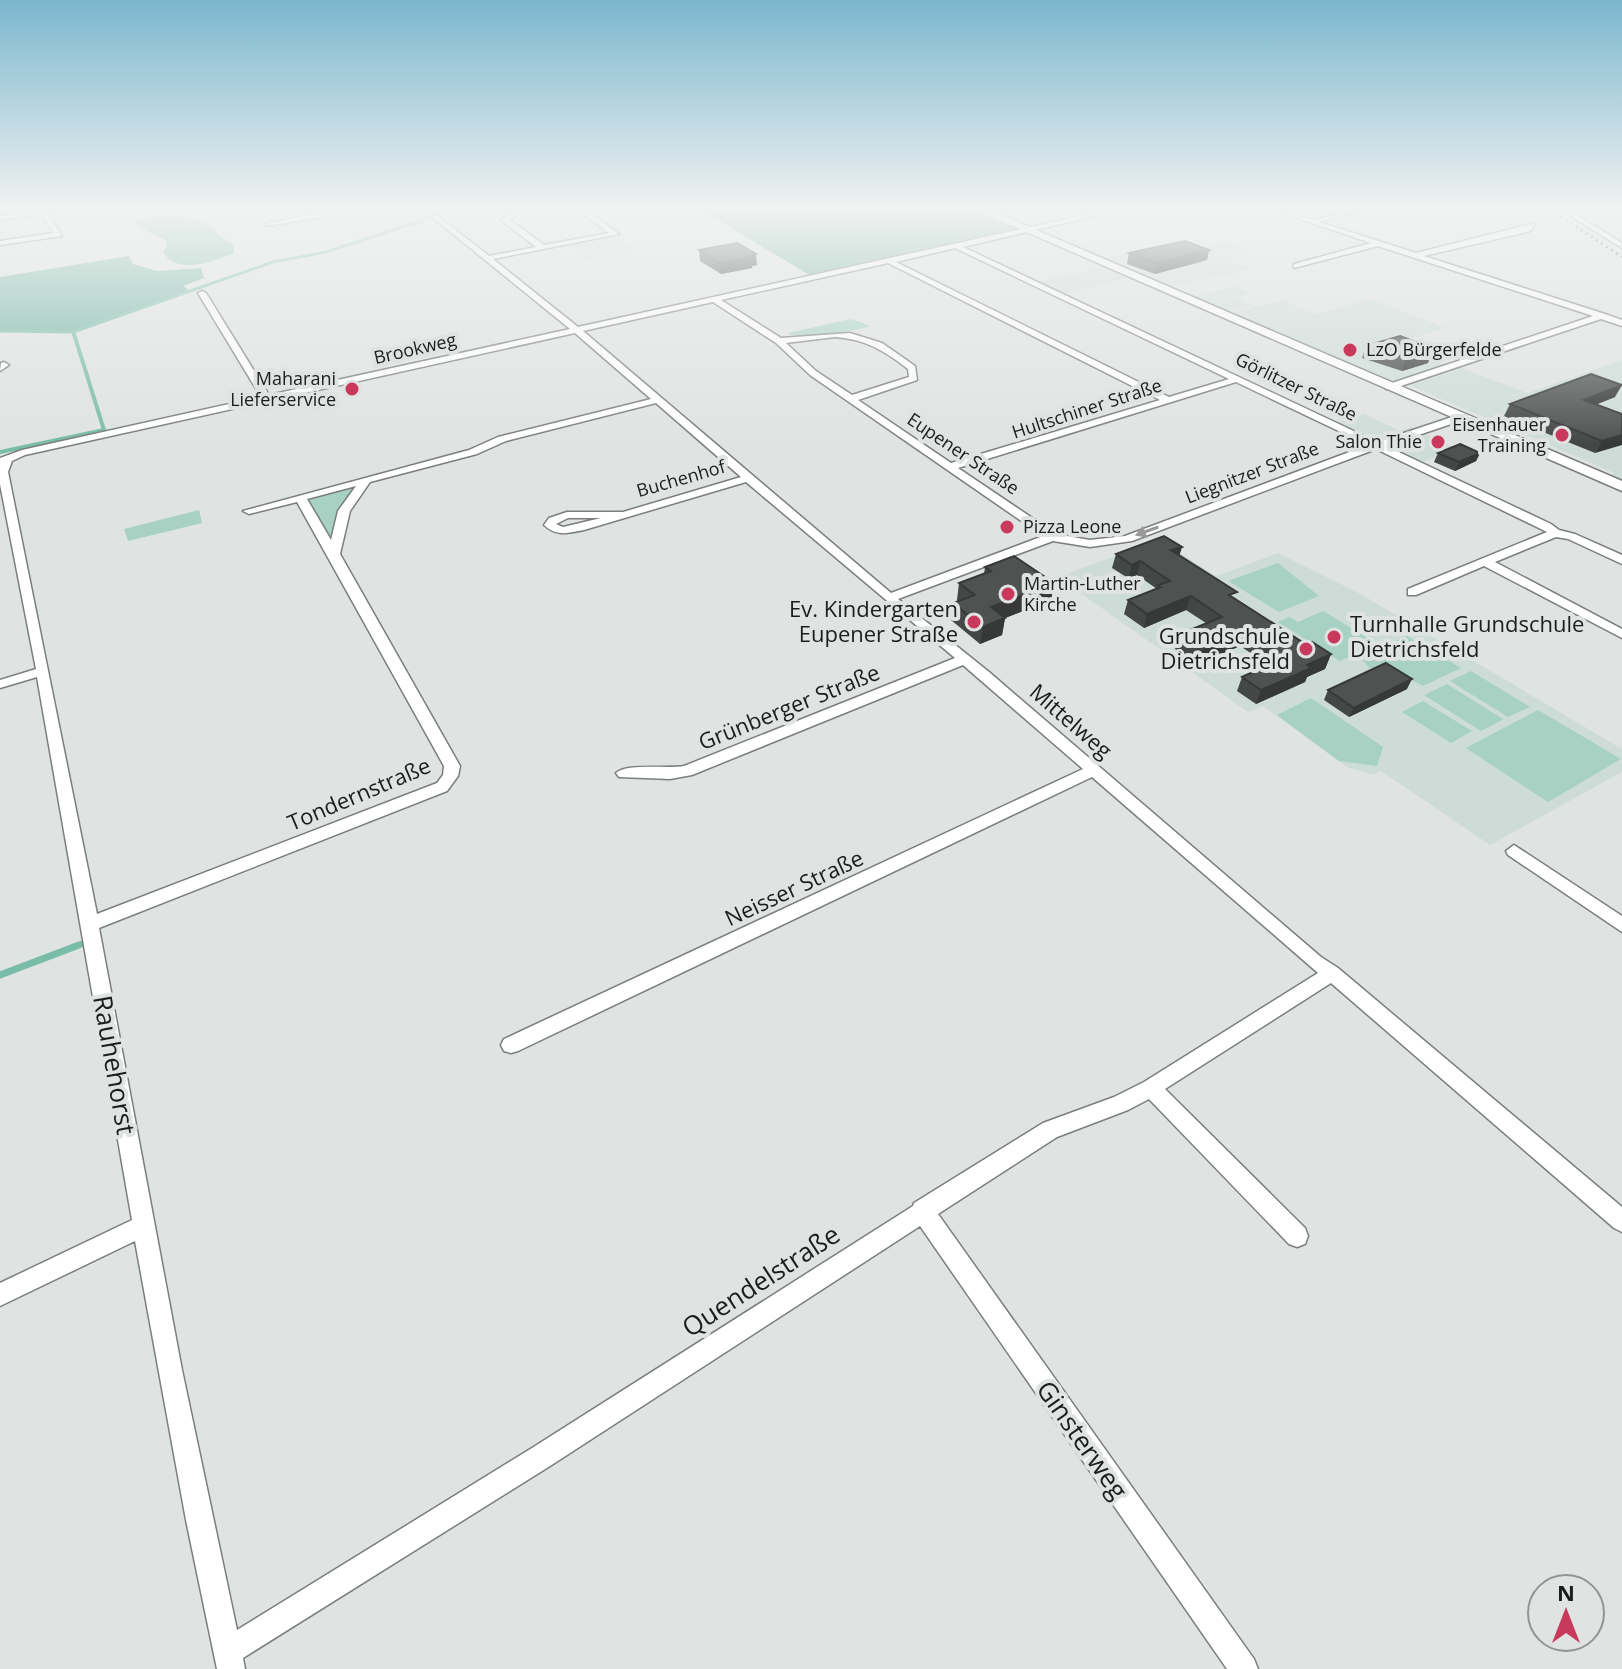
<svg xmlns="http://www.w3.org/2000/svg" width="1622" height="1669" font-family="'Open Sans',sans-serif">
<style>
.built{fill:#cedcd7}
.green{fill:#a6d1c3}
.forest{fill:#71b3a0}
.water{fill:#79bca8}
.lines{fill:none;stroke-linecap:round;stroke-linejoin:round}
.stream-far3{stroke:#79bca8;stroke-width:3}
.stream-far2{stroke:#79bca8;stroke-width:4}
.stream-far1{stroke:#79bca8;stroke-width:6}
.stream{stroke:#79bca8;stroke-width:7}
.street-casing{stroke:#7a7e7d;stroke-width:3}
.secondary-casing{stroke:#7a7e7d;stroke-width:3}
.street{fill:#fff;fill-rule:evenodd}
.secondary{fill:#fff;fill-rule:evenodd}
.rail{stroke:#575959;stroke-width:3;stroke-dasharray:2 4;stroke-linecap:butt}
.wall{fill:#434746}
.shaded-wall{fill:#373939}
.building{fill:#4e5251;stroke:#373939;stroke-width:2}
.oneway{fill:#999}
.poi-dot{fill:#c8395b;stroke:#dfe3e2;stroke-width:3}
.labels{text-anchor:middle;stroke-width:8;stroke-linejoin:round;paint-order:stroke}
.far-street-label{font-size:18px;fill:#1c1d1d;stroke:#dfe3e2}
.far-poi-label{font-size:18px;fill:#1c1d1d;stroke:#dfe3e2;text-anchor:start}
.poi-label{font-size:22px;fill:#1c1d1d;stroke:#dfe3e2;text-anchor:end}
.street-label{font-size:22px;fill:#1c1d1d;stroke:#dfe3e2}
.near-street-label{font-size:26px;fill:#1c1d1d;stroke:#dfe3e2}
</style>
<rect width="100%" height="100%" fill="#dfe3e2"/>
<!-- built -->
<g class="built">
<path d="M619,237L637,250L586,260L569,246Z"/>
<path d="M1227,242L1250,251L1224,259L1249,269L1169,287L1140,275L1059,295L1033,283L1117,264L1105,258L1172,243L1190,250Z"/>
<path d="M1235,286L1252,293L1236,298L1251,305L1220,313L1187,299Z"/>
<path d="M1371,299L1445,328L1394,344L1449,366L1389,387L1224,315L1283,300L1315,314Z"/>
<path d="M1622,360V486L1604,479L1614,473L1409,385L1458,367L1527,393Z"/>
<path d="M1364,414L1400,431L1412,427L1457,449L1420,463L1335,423Z"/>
<path d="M1159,540L1216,576L1278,553L1357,592L1622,749V772L1490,845L1381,771L1374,775L1347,767L1263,706L1248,712L1058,577Z"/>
</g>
<!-- green -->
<g class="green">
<path d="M851,319L871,326C857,331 801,340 788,333Z"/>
<path d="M366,480L354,496L334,554L300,497Z"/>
<path d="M199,510L202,523L128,541L124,529Z"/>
<path d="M1278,563L1319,596L1279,612L1228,581Z"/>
<path d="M1323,611L1376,643L1340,661L1278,622L1289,617L1298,622Z"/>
<path d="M1407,636L1461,668L1423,686L1397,672L1369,668L1360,656Z"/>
<path d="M1471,671L1530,707L1508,717L1450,681Z"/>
<path d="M1447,684L1503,719H1504L1481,731L1424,695Z"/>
<path d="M1311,698L1383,747L1377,766L1339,761L1277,715Z"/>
<path d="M1423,701L1472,731L1451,743L1402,712Z"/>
<path d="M1538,710L1621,759L1548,802L1466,748Z"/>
</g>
<!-- forest -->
<g class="forest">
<path d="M701,210H978L1025,230L811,276Z"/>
<path d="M129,256L133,264L157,271L201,268L204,278L183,286L189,290L73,332L0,331V277Z"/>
</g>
<!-- water -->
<path class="water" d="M168,216C186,218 210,216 218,235L233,244L234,253C215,261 177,276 163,252L167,246L165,240L134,223L138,219Z"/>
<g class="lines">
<!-- stream-far3 -->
<g class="stream-far3">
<path d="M0,331L73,332"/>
<path d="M74,336L73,332L273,262L326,252L442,214"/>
</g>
<!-- stream-far2 -->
<path class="stream-far2" d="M0,452L104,430L74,334"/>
<!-- stream-far1 -->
<path class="stream-far1" d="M73,947L84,943"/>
<!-- stream -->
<path class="stream" d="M0,975L79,945"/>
<!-- street casing -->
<g class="street-casing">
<g id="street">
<path d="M38,210H57L47,213L62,236L0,245V241L54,233L41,214L0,220V216Z"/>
<path d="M319,210L327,212L321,217L268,226L264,224L319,213Z"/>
<path d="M519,210H529L509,219L544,245L609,233L578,210H586L619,234L493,259L578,327L1107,210H1121L963,247L1377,442L1458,415H1466V419L1386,446L1551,524L1559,530L1575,534L1622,555V564L1568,539L1556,537L1495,562L1622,629V638L1484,566L1416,595H1408V589L1547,532L1376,449L1132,541L1090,547L1053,541L898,599L989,672L1321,957L1338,968L1622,1207V1232L1614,1228L1331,983L1165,1089L1305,1228L1308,1236L1305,1244L1297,1247L1289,1244L1149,1099L1128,1110L1057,1137L938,1214L1254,1659L1258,1669H1227L920,1226L550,1466L243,1658L245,1669H217L186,1520L135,1241L0,1306V1283L132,1220L37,677L0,688V680L36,669L0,484V458L22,450L261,397L198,293L202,291L206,293L269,395L570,329L432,217L438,216L489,256L536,247L500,219ZM955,248L1229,379L1169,397L896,262ZM888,263L1160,400L951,463L858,400L917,380L915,366L882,343L850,333L781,338L721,300ZM713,302L776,343L810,375L1043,536L891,593L583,331ZM575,333L651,399L498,437L469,450L243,511L249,514L297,502L444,766L443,775L437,783L97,914L8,472L12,461L25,455ZM835,337C865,339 885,351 908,369L909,377L852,395L816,371L786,343ZM1236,382L1368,445L1125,536L1090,540L1056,534L958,468ZM656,403L741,477L623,512H567L549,518L544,525C557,537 568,533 584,530L746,482L955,658L684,766C667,769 627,763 616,773L619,777L670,779L692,775L963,665L1083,769L504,1039L501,1045L504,1051L511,1053L518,1051L1092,777L1318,973L1144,1082L1114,1097L1043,1123L914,1203L913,1206L532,1448L237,1630L182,1370L99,928L447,791L458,776L460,766L340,554L350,511L370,482L477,454L506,441ZM356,486L338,511L331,540L307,499ZM568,518H601L563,527L556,524Z"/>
<path d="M1273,210C1287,210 1299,219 1312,219C1330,219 1347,210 1365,210L1319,222L1416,253L1535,223L1531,231L1424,256L1605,314L1622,320V326L1601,319L1392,389H1386V385L1593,316L1378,246L1294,268V264L1371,243Z"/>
<path d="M1561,210H1569L1622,243V248Z"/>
<path d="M1,363L4,362L9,365L0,371Z"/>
<path d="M1514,845L1622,916V932L1508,855L1506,851Z"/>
</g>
</g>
<!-- secondary casing -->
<g class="secondary-casing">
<path id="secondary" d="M976,210H990L1622,481V491Z"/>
</g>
<!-- street -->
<use href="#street" class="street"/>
<!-- secondary -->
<use href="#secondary" class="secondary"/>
<!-- rail -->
<path class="rail" d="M1551,210L1622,257"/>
</g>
<!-- wall -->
<g class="wall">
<path d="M699,250L757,265L752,266V268L721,274L700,261Z"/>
<path d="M1209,250L1207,260L1155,274L1127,264L1129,253Z"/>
<path d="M1366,346H1422L1428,363L1402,371L1362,358Z"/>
<path d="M1615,397L1596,404L1622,414L1595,453L1504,416L1510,404Z"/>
<path d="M1438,453H1480L1476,461L1455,471L1434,462Z"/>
<path d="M1182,547L1179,555L1235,599L1307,645L1331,654L1325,669L1307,677L1305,682L1256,704L1237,691L1242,677L1269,665L1240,646L1198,664L1175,649L1180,634L1206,623L1186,610L1144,628L1124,614L1128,600L1157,589L1137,575L1128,578L1112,568L1116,554Z"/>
<path d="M985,567L1054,583L1051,600L1005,618L1002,635L980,644L951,620L953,603L958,601L957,600L959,583L984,574Z"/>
<path d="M1407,689L1349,717L1324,700L1328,690Z"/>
</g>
<!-- shaded-wall -->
<g class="shaded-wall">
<path d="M1209,250L1207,260L1155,274L1157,263Z"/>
<path d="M756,254L757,265L752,266V268L721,274L720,263Z"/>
<path d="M1423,345L1418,355L1433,351L1428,363L1402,371L1406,359L1420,346Z"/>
<path d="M1622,385L1615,397L1578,412L1584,400Z"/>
<path d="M1622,435V445L1595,453L1602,441Z"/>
<path d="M1480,453L1476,461L1455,471L1459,462Z"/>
<path d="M1182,547L1178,560L1171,550Z"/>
<path d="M1140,561L1137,575L1128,578L1132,565Z"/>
<path d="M1054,583L1051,600L1005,618L1002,635L980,644L983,627L991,607Z"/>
<path d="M1191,596L1186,610L1144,628L1147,614Z"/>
<path d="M1245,632L1240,646L1198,664L1203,650Z"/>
<path d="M1331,654L1325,669L1307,677L1305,682L1256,704L1261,690L1307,665Z"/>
<path d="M1412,679L1407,689L1349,717L1354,708Z"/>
</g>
<!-- building -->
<g class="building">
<path d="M1185,241L1209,250L1157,263L1129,253Z"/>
<path d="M737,243L756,254L749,256L751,257L720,263L699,250Z"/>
<path d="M1400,336L1423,345L1420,346L1433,351L1406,359L1366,346Z"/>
<path d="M1591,374L1622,385L1584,400L1622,414V435L1602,441L1510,404Z"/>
<path d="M1460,444L1480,453L1459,462L1438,453Z"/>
<path d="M1164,536L1182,547L1171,550L1237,592L1229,595L1307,645L1312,642L1331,654L1307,665L1311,668L1261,690L1242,677L1285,657L1245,632L1203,650L1180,634L1222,617L1191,596L1147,614L1128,600L1161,587L1158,585L1170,581L1140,561L1132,565L1116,554Z"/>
<path d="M1014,556L1054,583L991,607L1005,618L983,627L953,603L975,595L959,583L991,571L985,567Z"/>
<path d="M1386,663L1412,679L1354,708L1328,690Z"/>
</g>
<!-- one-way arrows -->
<defs><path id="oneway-solid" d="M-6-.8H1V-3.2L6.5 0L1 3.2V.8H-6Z" transform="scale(2)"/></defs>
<use class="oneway" href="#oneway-solid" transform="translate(1147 531) rotate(160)"/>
<!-- sky -->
<linearGradient id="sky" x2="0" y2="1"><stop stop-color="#7bb7ce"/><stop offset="0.47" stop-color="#f1f2f2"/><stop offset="1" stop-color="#f1f2f2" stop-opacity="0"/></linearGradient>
<rect width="1622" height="444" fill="url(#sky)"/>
<!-- markers -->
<g class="poi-dot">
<circle cx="1350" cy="350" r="8"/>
<circle cx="352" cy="389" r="8"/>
<circle cx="1562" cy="435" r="8"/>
<circle cx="1438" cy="442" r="8"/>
<circle cx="1007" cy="527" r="8"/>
<circle cx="1008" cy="594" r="8"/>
<circle cx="974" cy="622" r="8"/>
<circle cx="1334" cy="637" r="8"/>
<circle cx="1306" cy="649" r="8"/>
</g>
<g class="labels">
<!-- far-street labels -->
<g class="far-street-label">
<text transform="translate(415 349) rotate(-13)" y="6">Brookweg</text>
<text transform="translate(1296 387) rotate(26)" y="6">Görlitzer Straße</text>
<text transform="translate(1087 409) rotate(-18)" y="6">Hultschiner Straße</text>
<text transform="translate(963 454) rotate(34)" y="6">Eupener Straße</text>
<text transform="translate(1252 473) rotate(-21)" y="6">Liegnitzer Straße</text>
<text transform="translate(681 479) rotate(-16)" y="6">Buchenhof</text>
</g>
<!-- far-poi labels -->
<g class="far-poi-label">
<text x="1366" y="356">LzO Bürgerfelde</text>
<text x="336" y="385" text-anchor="end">Maharani<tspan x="336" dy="21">Lieferservice</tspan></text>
<text x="1546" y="431" text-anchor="end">Eisenhauer<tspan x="1546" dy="21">Training</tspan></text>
<text x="1422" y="448" text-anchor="end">Salon Thie</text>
<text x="1023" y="533">Pizza Leone</text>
<text x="1024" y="590">Martin-Luther<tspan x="1024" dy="21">Kirche</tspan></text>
</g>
<!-- poi labels -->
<g class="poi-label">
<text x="958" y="617">Ev. Kindergarten<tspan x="958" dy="25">Eupener Straße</tspan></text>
<text x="1350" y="632" text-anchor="start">Turnhalle Grundschule<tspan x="1350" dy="25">Dietrichsfeld</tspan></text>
<text x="1290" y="644">Grundschule<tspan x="1290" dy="25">Dietrichsfeld</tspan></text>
</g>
<!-- street labels -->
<g class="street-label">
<text transform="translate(789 707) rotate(-22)" y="8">Grünberger Straße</text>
<text transform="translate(1071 721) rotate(41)" y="8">Mittelweg</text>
<text transform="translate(359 794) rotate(-23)" y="8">Tondernstraße</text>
<text transform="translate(794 888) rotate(-25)" y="8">Neisser Straße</text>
</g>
<!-- near-street labels -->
<g class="near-street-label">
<text transform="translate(114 1065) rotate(80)" y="9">Rauhehorst</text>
<text transform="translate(761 1281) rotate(-33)" y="9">Quendelstraße</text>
<text transform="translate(1082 1440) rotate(55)" y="9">Ginsterweg</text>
</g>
</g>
<!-- north arrow -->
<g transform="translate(1566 1613)"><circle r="38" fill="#dfe3e2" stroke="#919493" stroke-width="2"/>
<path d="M0-6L14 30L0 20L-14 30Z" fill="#c8395b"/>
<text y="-12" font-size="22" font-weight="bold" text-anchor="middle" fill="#1c1d1d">N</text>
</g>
</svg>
